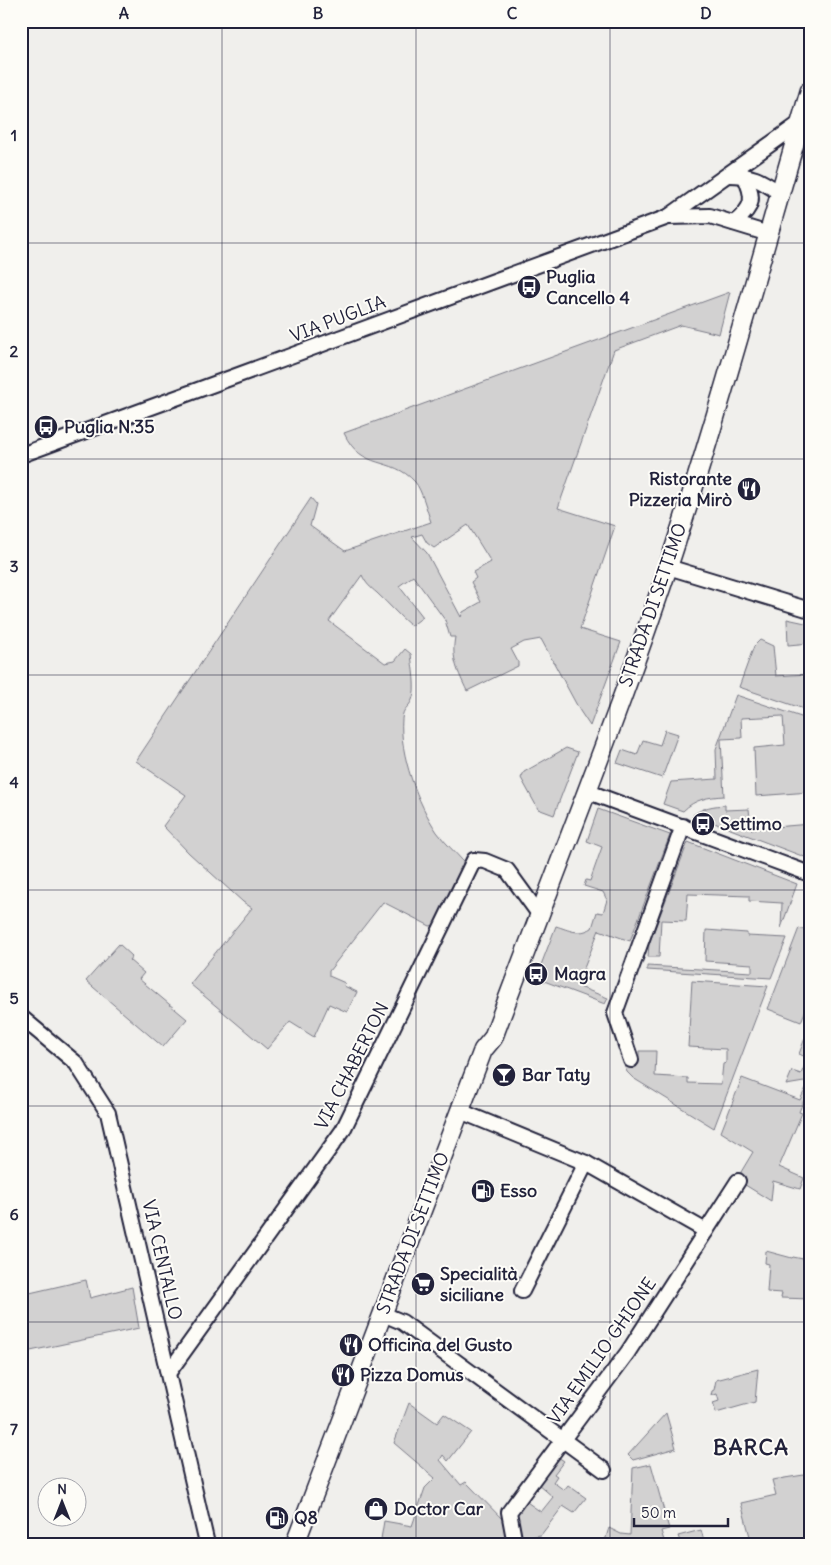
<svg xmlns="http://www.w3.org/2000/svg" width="831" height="1565" font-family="Delius,sans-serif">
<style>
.green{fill:#d2d1d1;stroke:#7a7a86;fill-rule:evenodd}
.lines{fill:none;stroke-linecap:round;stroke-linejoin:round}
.minor-casing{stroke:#22223b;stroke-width:18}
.major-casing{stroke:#22223b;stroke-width:21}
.minor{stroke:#fdfcf7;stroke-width:14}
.major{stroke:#fdfcf7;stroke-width:18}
.grid{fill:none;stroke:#22223b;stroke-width:1;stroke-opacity:0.55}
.labels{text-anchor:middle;stroke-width:4;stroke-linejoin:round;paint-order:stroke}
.poi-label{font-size:18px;font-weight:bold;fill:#22223b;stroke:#fdfcf7;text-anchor:start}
.street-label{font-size:18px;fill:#22223b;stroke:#fdfcf7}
.district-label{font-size:22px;font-weight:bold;letter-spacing:1px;fill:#22223b;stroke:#fdfcf7}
.neatline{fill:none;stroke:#22223b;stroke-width:2}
.grid-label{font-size:16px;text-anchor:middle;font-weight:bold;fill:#22223b}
</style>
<rect width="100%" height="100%" fill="#f0efec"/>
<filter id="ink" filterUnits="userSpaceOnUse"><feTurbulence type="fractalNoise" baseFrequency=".02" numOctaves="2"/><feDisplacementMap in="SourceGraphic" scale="10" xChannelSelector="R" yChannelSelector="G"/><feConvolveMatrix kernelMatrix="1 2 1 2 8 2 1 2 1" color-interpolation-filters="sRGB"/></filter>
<g filter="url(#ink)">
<!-- green -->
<g class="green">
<path d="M730,292L719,334L681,325L614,350L558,508L615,526L580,629L621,642L590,726L580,711L541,639L524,642L511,649L518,662V666L467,691C458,672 451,659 455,637H450L445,620L413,576L399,586L423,617L411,626C399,616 389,604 377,593C370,587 366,584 362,575L329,621L385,663L395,661L405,649L411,654C412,665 417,690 412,700C408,709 403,707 402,719C399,754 418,804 437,832C445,843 455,852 463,861L462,870L435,925L430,926L383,902L329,971V976L345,983L344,986L357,992L347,1012L329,1004L314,1037L290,1022L267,1049L190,984L252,908L243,902L189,853L163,826L186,795L136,761L311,498L316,504L310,526L345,551L431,522C427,511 422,490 415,482C391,455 362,472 344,433ZM468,525L491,562L473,572L476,578L471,582L481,602L463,612L461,617L427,553L412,537L422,534L427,543L434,548Z"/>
<path d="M787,619L810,624V643L788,645Z"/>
<path d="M760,640L773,646L776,676L810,674V711L739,687L754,646Z"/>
<path d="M736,695L810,720V792L756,796L754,748L785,745L783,716L741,718L742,738L721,739L724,796C708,797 695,799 683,811L663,804L671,782L717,779L716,749Z"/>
<path d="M665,730L678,734L662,778L617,763L622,750L637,755L643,740L660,745Z"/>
<path d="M566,748L578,752L554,815L538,809L521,778L524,772Z"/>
<path d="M725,805V810L749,809L751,829L810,824V859L693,815C704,807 712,806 725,805Z"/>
<path d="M598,809L670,835L630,941L599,930L577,986L608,998L605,1004L536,978L556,926C569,930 579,936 592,928L597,912L603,913L607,900L603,892L584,886L586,880L590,881L602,847L587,841Z"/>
<path d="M688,842L797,884L781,928L782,903L749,901V896L688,894L686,921L661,920L659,957H648L649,944Z"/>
<path d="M799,928L810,932V999L801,1022L768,1009Z"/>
<path d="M706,930L747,933V936L787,938L771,978L647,970V966L752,972V964L705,961Z"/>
<path d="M119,944L132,956L129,960L144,973L139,979L187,1019L163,1047L86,981Z"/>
<path d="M692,981L768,986L714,1128L633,1078L627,1072L623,1063L639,1057V1051H656L655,1076L688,1078V1083L721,1084L723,1064L726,1063V1049L688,1047Z"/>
<path d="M805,1038H810V1081L786,1085L792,1071L801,1074L808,1058L799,1054Z"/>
<path d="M742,1078L800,1100L806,1088L810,1089V1102L804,1100L799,1112L802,1113L779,1167L804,1178L800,1189L773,1181L771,1201L742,1183L743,1179L741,1172L753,1152L721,1132Z"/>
<path d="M766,1251L792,1258L793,1257L803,1259L804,1257L810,1258L806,1288L810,1289V1299L781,1298L782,1293L767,1292L769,1264L765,1263Z"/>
<path d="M86,1280L90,1298L132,1287L139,1328L21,1353V1295Z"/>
<path d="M758,1369L755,1402L716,1413L713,1403L719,1401L717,1394L711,1396L712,1391L714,1390L716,1380Z"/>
<path d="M409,1403L437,1423L444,1414L471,1432L448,1461L443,1455L440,1460L461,1485L466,1482L508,1525L511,1544H406L381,1539L384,1521L412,1526L425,1488L435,1478L394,1443Z"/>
<path d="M666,1413L676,1448L633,1460L628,1455Z"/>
<path d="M558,1457L564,1461L554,1474L557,1476L553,1482L564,1490L568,1485L586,1498L574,1513L563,1506L541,1535L519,1539L514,1513L524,1500L541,1512L553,1497L537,1483Z"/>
<path d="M651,1464L669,1529L661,1531L665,1544H604L609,1528L621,1534L630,1535L633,1468Z"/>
<path d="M810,1474V1488L807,1489L810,1498V1544H752L741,1503L776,1495L772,1480Z"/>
<path d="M701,1530L705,1544H681L678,1536Z"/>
</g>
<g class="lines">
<!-- minor casing -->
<g class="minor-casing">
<g id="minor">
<path d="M728,175C753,175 760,180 780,193"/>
<path d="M668,217L710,216L769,234"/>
<path d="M734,223C754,207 755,198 744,175"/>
<path d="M21,455L668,217L800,123"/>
<path d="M668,567L810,610"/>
<path d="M586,791L810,874"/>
<path d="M21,1017L76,1063L108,1113L207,1544"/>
<path d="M631,1060L615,1013L683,826"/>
<path d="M460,1111L586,1163L706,1231"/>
<path d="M522,1291L586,1163"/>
<path d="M383,1314L402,1322L604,1470"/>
<path d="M169,1372L343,1130L474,860L485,861L507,870L539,914"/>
<path d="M515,1544L509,1512L628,1352L738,1181"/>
</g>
</g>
<!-- major casing -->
<g class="major-casing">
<path id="major" d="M295,1544L483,1050L493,1038C553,876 619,716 673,552C723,399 765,244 810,90"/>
</g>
<!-- minor -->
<use href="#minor" class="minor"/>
<!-- major -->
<use href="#major" class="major"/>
</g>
</g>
<!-- grid -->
<path class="grid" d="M222,21V1544M416,21V1544M610,21V1544M21,243H810M21,459H810M21,675H810M21,890H810M21,1106H810M21,1322H810"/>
<!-- icons -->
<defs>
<g id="bus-disc" transform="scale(1.25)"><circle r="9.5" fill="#22223b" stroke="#fdfcf7"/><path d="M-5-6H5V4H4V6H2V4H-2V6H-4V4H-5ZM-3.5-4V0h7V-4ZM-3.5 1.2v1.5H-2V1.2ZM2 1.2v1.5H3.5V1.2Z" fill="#fff"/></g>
<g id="restaurant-disc" transform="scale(1.25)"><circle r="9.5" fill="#22223b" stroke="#fdfcf7"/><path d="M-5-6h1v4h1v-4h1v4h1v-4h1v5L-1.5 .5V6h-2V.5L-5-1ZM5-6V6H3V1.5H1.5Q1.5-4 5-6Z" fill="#fff"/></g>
<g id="bar-disc" transform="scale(1.25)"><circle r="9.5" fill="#22223b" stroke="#fdfcf7"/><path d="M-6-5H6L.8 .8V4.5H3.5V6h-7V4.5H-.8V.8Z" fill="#fff"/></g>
<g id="fuel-disc" transform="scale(1.25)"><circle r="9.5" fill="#22223b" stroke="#fdfcf7"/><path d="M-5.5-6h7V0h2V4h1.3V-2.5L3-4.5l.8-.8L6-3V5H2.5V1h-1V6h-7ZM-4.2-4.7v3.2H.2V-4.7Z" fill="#fff"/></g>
<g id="supermarket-disc" transform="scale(1.25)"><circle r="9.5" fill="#22223b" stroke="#fdfcf7"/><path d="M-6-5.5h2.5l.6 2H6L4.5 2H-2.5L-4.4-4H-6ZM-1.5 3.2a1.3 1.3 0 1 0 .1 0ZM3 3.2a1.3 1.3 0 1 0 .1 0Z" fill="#fff"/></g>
<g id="shop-disc" transform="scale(1.25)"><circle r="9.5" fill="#22223b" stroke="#fdfcf7"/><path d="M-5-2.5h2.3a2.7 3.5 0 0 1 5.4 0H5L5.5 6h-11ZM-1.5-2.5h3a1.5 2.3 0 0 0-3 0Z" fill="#fff"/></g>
</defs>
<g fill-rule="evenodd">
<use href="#bus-disc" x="529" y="287"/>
<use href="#bus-disc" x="46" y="427"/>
<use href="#restaurant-disc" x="749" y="489"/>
<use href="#bus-disc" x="703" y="824"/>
<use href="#bus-disc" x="536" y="974"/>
<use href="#bar-disc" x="504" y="1075"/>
<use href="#fuel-disc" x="483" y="1191"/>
<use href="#supermarket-disc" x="423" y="1284"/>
<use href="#restaurant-disc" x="351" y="1345"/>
<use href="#restaurant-disc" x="343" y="1375"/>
<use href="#shop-disc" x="376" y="1509"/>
<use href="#fuel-disc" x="277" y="1518"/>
</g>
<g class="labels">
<!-- poi labels -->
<g class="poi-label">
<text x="546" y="283">Puglia<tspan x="546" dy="21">Cancello 4</tspan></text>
<text x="64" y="433">Puglia N.35</text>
<text x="732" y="485" text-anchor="end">Ristorante<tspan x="732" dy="21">Pizzeria Mirò</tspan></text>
<text x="720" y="830">Settimo</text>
<text x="554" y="980">Magra</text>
<text x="522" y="1081">Bar Taty</text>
<text x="500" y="1197">Esso</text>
<text x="440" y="1280">Specialità<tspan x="440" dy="21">siciliane</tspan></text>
<text x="368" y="1351">Officina del Gusto</text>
<text x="360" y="1381">Pizza Domus</text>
<text x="394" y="1515">Doctor Car</text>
<text x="294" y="1524">Q8</text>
</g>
<!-- street labels -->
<g class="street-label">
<text transform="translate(338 319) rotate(-21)" y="6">VIA PUGLIA</text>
<text transform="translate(653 605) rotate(-71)" y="6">STRADA DI SETTIMO</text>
<text transform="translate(352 1066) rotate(-63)" y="6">VIA CHABERTON</text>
<text transform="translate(413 1233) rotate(-69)" y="6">STRADA DI SETTIMO</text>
<text transform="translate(162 1260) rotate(77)" y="6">VIA CENTALLO</text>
<text transform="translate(602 1351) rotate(-55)" y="6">VIA EMILIO GHIONE</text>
</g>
<!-- district labels -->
<g class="district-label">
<text x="751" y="1455">BARCA</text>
</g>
</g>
<!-- margin -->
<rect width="831" height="1565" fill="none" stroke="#fdfcf7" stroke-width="55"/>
<!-- north arrow -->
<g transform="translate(62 1502)"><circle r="24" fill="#fdfcf7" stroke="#a5a5ac"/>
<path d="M0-4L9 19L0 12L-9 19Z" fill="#22223b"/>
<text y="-8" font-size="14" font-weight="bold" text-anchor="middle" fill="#22223b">N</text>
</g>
<!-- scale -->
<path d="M634 1518v8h94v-8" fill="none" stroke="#22223b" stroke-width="2.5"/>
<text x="641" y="1518" font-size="15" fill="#22223b" stroke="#fdfcf7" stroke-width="4" paint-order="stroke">50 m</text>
<rect x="28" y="28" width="776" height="1510" class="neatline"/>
<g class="grid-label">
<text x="124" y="19">A</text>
<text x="318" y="19">B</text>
<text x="512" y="19">C</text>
<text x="706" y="19">D</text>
<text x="14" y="141">1</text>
<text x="14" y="357">2</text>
<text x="14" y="572">3</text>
<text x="14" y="788">4</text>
<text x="14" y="1004">5</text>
<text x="14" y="1220">6</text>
<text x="14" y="1435">7</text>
</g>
</svg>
